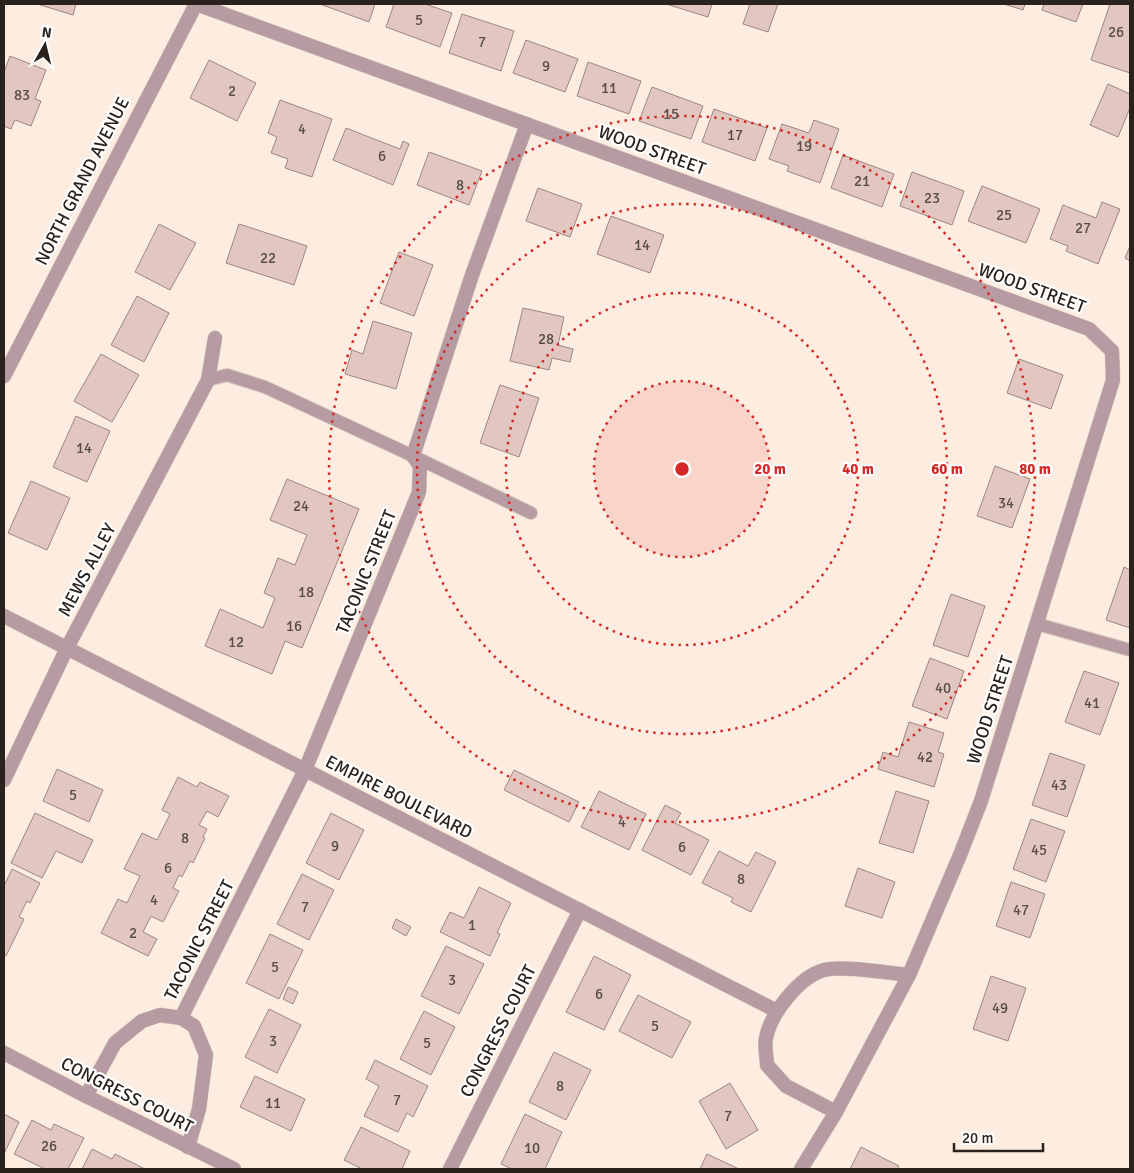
<svg xmlns="http://www.w3.org/2000/svg" width="1134" height="1173" font-family="Signika,sans-serif">
<style>
.building{fill:#e1c7c0;stroke:#9e8680}
.lines{fill:none;stroke-linecap:round;stroke-linejoin:round}
.service-casing{stroke:#d7c8bd;stroke-width:14}
.minor-casing{stroke:#d7c8bd;stroke-width:15}
.service{stroke:#b69ba2;stroke-width:12}
.minor{stroke:#b69ba2;stroke-width:14}
.ring{fill:none;stroke:#d62828;stroke-width:2.5;stroke-dasharray:2.5 5}
.labels{text-anchor:middle;stroke-width:4.5;stroke-linejoin:round;paint-order:stroke}
.number-label{font-size:15px;fill:#584c46}
.street-label{font-size:18px;fill:#2a231d;stroke:#fff}
.centre{fill:#d62828;stroke:#fff;stroke-width:2.5}
.ring-label{font-size:15px;text-anchor:middle;font-weight:bold;fill:#d62828;stroke:#fff;stroke-width:4.5;stroke-linejoin:round;paint-order:stroke}
</style>
<rect width="100%" height="100%" fill="#fdece0"/>
<!-- building -->
<g class="building">
<path d="M37,4H76L73,15Z"/>
<path d="M320,4H375L369,22Z"/>
<path d="M394,4H425L452,13L440,47L386,27Z"/>
<path d="M666,4H712L708,17Z"/>
<path d="M750,4H778L768,32L743,24Z"/>
<path d="M1004,4H1025L1023,10Z"/>
<path d="M1044,4H1083L1076,22L1042,10Z"/>
<path d="M1110,4H1130V73L1091,60Z"/>
<path d="M462,14L514,31L501,71L449,53Z"/>
<path d="M526,40L578,59L565,92L513,73Z"/>
<path d="M10,56L46,70L35,99L41,101L31,126L15,120L11,129L4,126V72Z"/>
<path d="M209,60L256,83L237,121L190,98Z"/>
<path d="M588,62L641,81L629,114L577,96Z"/>
<path d="M1108,84L1130,94V108L1118,137L1090,125Z"/>
<path d="M652,87L703,106L691,139L639,121Z"/>
<path d="M280,100L332,119L312,177L285,168L288,159L271,153L277,137L268,133Z"/>
<path d="M714,109L767,128L755,161L702,142Z"/>
<path d="M814,120L839,129L820,183L787,171L789,166L769,159L782,124L809,133Z"/>
<path d="M346,128L400,149L403,141L409,144L393,185L333,160Z"/>
<path d="M429,152L482,171L469,205L417,185Z"/>
<path d="M843,155L894,174L882,207L831,188Z"/>
<path d="M912,172L964,191L952,225L900,206Z"/>
<path d="M982,186L1040,209L1026,243L968,221Z"/>
<path d="M538,188L582,204L570,237L526,221Z"/>
<path d="M1102,202L1120,209L1098,264L1066,251L1068,246L1050,239L1063,205L1096,218Z"/>
<path d="M611,216L664,235L650,273L597,254Z"/>
<path d="M159,224L196,243L170,290L135,272Z"/>
<path d="M239,224L307,246L294,285L226,263Z"/>
<path d="M1130,246V261L1125,258Z"/>
<path d="M399,252L433,265L414,316L380,303Z"/>
<path d="M137,296L169,313L144,362L111,345Z"/>
<path d="M523,308L564,317L558,345L573,349L570,362L552,358L549,370L510,361Z"/>
<path d="M373,321L412,333L396,389L345,374L352,350L363,354Z"/>
<path d="M101,354L139,375L112,422L74,401Z"/>
<path d="M1019,359L1063,375L1051,409L1007,393Z"/>
<path d="M500,385L539,398L519,457L480,443Z"/>
<path d="M76,416L110,431L87,482L53,467Z"/>
<path d="M995,466L1030,479L1012,528L977,516Z"/>
<path d="M287,479L359,509L302,648L285,641L272,674L205,646L220,609L263,628L275,598L264,593L278,558L295,565L307,535L270,520Z"/>
<path d="M31,481L70,498L47,550L8,533Z"/>
<path d="M1124,567L1130,570V628L1106,620Z"/>
<path d="M951,594L985,606L968,657L933,645Z"/>
<path d="M930,658L964,671L947,719L912,706Z"/>
<path d="M1084,671L1119,683L1100,735L1065,722Z"/>
<path d="M909,722L944,733L938,752L944,754L934,787L878,769L883,752L898,757Z"/>
<path d="M1050,753L1085,765L1067,817L1032,805Z"/>
<path d="M57,769L103,790L89,822L43,801Z"/>
<path d="M514,770L579,802L569,822L504,790Z"/>
<path d="M178,777L197,787L200,782L229,796L218,817L207,811L199,825L207,829L203,837L205,838L193,863L190,861L182,877L179,875L173,888L179,891L163,922L151,916L143,932L157,939L148,956L101,933L118,899L127,903L140,876L124,869L142,833L157,840L170,814L162,810Z"/>
<path d="M599,791L646,814L629,850L581,827Z"/>
<path d="M896,791L929,801L913,853L879,843Z"/>
<path d="M665,805L681,813L675,823L709,840L691,875L642,850Z"/>
<path d="M35,813L93,840L82,863L56,851L42,878L11,863Z"/>
<path d="M331,813L364,830L339,880L306,863Z"/>
<path d="M1031,819L1065,831L1046,882L1013,869Z"/>
<path d="M719,851L748,866L756,852L776,862L751,912L731,902L733,898L702,883Z"/>
<path d="M858,868L895,882L882,918L845,906Z"/>
<path d="M12,869L40,883L30,903L27,901L19,917L24,919L6,956L4,955V886Z"/>
<path d="M302,874L334,890L309,940L277,924Z"/>
<path d="M1011,882L1045,894L1030,938L996,926Z"/>
<path d="M479,887L511,903L497,933L500,934L490,956L440,932L450,912L464,918Z"/>
<path d="M396,919L411,927L406,936L392,928Z"/>
<path d="M270,934L303,950L279,999L246,983Z"/>
<path d="M446,946L484,964L459,1014L421,996Z"/>
<path d="M594,956L631,975L604,1030L566,1012Z"/>
<path d="M991,976L1026,988L1008,1041L973,1029Z"/>
<path d="M288,987L298,992L293,1004L283,999Z"/>
<path d="M638,995L691,1022L672,1058L619,1031Z"/>
<path d="M269,1009L301,1025L277,1073L245,1057Z"/>
<path d="M424,1011L455,1027L431,1075L400,1059Z"/>
<path d="M554,1052L591,1070L566,1120L529,1102Z"/>
<path d="M375,1060L428,1086L413,1117L407,1113L398,1132L364,1116L379,1086L366,1079Z"/>
<path d="M255,1076L305,1099L291,1131L240,1107Z"/>
<path d="M730,1083L758,1130L726,1149L699,1101Z"/>
<path d="M4,1114L19,1122L4,1154Z"/>
<path d="M525,1114L562,1132L545,1169H512L501,1164Z"/>
<path d="M32,1120L51,1130L54,1124L84,1138L68,1169H45L14,1154Z"/>
<path d="M361,1127L410,1151L402,1169H362L344,1160Z"/>
<path d="M861,1147L899,1166L897,1169H850Z"/>
<path d="M92,1149L112,1159L115,1154L145,1169H82Z"/>
<path d="M707,1154L739,1169H700Z"/>
</g>
<g class="lines">
<!-- service casing -->
<g class="service-casing">
<g id="service">
<path d="M208,380L227,375L265,387L413,456L531,513"/>
<path d="M1037,624L1130,650"/>
</g>
</g>
<!-- minor casing -->
<g class="minor-casing">
<g id="minor">
<path d="M196,4L1089,329L1112,351L1113,380L981,801L960,855L909,975L836,1112L801,1169"/>
<path d="M4,376L196,4"/>
<path d="M4,616L777,1011"/>
<path d="M4,780L67,648L208,380L215,338"/>
<path d="M181,1018L305,770L419,492L420,466L413,456L472,275L527,124"/>
<path d="M4,1053L86,1096L234,1169"/>
<path d="M86,1096L115,1043L142,1021L160,1015L181,1018L194,1026L206,1055L199,1109L188,1147"/>
<path d="M836,1112L786,1086L767,1065C767,1057 764,1046 766,1038C771,1013 799,977 824,970C842,965 888,973 909,975"/>
<path d="M450,1169L580,910"/>
</g>
</g>
<!-- service -->
<use href="#service" class="service"/>
<!-- minor -->
<use href="#minor" class="minor"/>
</g>
<!-- distance rings -->
<circle cx="682" cy="469" r="88" fill="#d62828" fill-opacity=".12"/>
<g class="ring">
<circle cx="682" cy="469" r="88"/>
<circle cx="682" cy="469" r="176"/>
<circle cx="682" cy="469" r="265"/>
<circle cx="682" cy="469" r="353"/>
</g>
<g class="labels">
<!-- number labels -->
<g class="number-label">
<text x="419" y="25">5</text>
<text x="1116" y="37">26</text>
<text x="482" y="47">7</text>
<text x="546" y="71">9</text>
<text x="609" y="93">11</text>
<text x="232" y="96">2</text>
<text x="22" y="100">83</text>
<text x="671" y="119">15</text>
<text x="302" y="134">4</text>
<text x="735" y="140">17</text>
<text x="804" y="151">19</text>
<text x="382" y="161">6</text>
<text x="862" y="186">21</text>
<text x="460" y="190">8</text>
<text x="932" y="203">23</text>
<text x="1004" y="220">25</text>
<text x="1083" y="233">27</text>
<text x="642" y="250">14</text>
<text x="268" y="263">22</text>
<text x="546" y="344">28</text>
<text x="84" y="453">14</text>
<text x="1006" y="508">34</text>
<text x="301" y="511">24</text>
<text x="306" y="597">18</text>
<text x="294" y="631">16</text>
<text x="236" y="647">12</text>
<text x="943" y="693">40</text>
<text x="1092" y="708">41</text>
<text x="925" y="762">42</text>
<text x="1059" y="790">43</text>
<text x="73" y="800">5</text>
<text x="622" y="827">4</text>
<text x="185" y="843">8</text>
<text x="335" y="851">9</text>
<text x="682" y="852">6</text>
<text x="1039" y="855">45</text>
<text x="168" y="873">6</text>
<text x="741" y="884">8</text>
<text x="154" y="905">4</text>
<text x="305" y="912">7</text>
<text x="1021" y="915">47</text>
<text x="472" y="930">1</text>
<text x="133" y="938">2</text>
<text x="275" y="972">5</text>
<text x="452" y="985">3</text>
<text x="599" y="999">6</text>
<text x="1000" y="1013">49</text>
<text x="655" y="1031">5</text>
<text x="273" y="1046">3</text>
<text x="427" y="1048">5</text>
<text x="560" y="1091">8</text>
<text x="397" y="1105">7</text>
<text x="273" y="1108">11</text>
<text x="728" y="1121">7</text>
<text x="49" y="1151">26</text>
<text x="532" y="1153">10</text>
</g>
<!-- street labels -->
<g class="street-label">
<text transform="translate(652 150) rotate(20)" y="6">WOOD STREET</text>
<text transform="translate(82 181) rotate(-63)" y="6">NORTH GRAND AVENUE</text>
<text transform="translate(1032 288) rotate(20)" y="6">WOOD STREET</text>
<text transform="translate(87 570) rotate(-62)" y="6">MEWS ALLEY</text>
<text transform="translate(366 572) rotate(-68)" y="6">TACONIC STREET</text>
<text transform="translate(990 710) rotate(-72)" y="6">WOOD STREET</text>
<text transform="translate(399 797) rotate(27)" y="6">EMPIRE BOULEVARD</text>
<text transform="translate(199 940) rotate(-63)" y="6">TACONIC STREET</text>
<text transform="translate(498 1031) rotate(-63)" y="6">CONGRESS COURT</text>
<text transform="translate(127 1095) rotate(27)" y="6">CONGRESS COURT</text>
</g>
</g>
<circle cx="682" cy="469" r="8" class="centre"/>
<g class="ring-label">
<text x="770" y="474">20 m</text>
<text x="858" y="474">40 m</text>
<text x="947" y="474">60 m</text>
<text x="1035" y="474">80 m</text>
</g>
<!-- border -->
<rect width="1134" height="1173" fill="none" stroke="#2a231d" stroke-width="10"/>
<!-- north arrow -->
<g transform="translate(45 45) rotate(8)" stroke="#ffffff" stroke-width="4" paint-order="stroke">
<path d="M0-4L9 19L0 12L-9 19Z" fill="#2a231d"/>
<text y="-8" font-size="14" font-weight="bold" text-anchor="middle" fill="#2a231d">N</text>
</g>
<!-- scale -->
<path d="M954 1143v8h89v-8" fill="none" stroke="#2a231d" stroke-width="2.5"/>
<text x="962" y="1143" font-size="15" fill="#2a231d" stroke="#ffffff" stroke-width="4" paint-order="stroke">20 m</text>
</svg>
